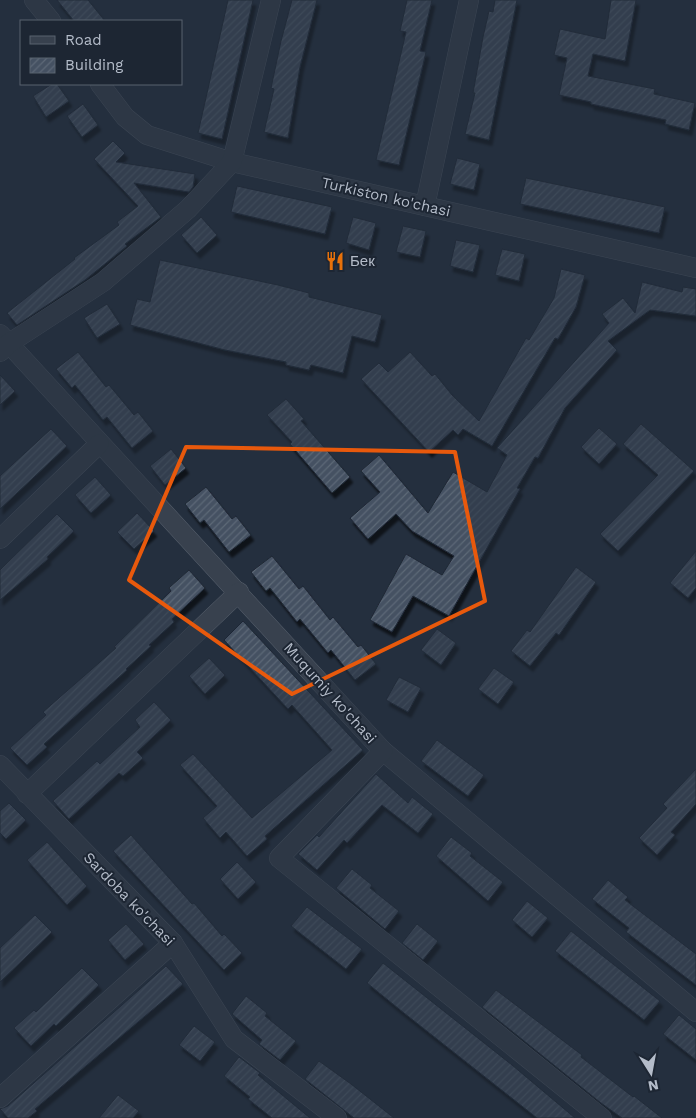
<svg xmlns="http://www.w3.org/2000/svg" width="696" height="1118" font-family="'Work Sans',sans-serif">
<style>
.building{fill:url(#building-hatch);stroke:#1f2835;filter:url(#shadow)}
.lines{fill:none;stroke-linecap:round;stroke-linejoin:round}
.minor-casing{stroke:#565f6c;stroke-width:20}
.minor{stroke:#38414e;stroke-width:19}
.marked{fill:none;stroke:#e8590c;stroke-width:4;stroke-linejoin:round}
.labels{text-anchor:middle;stroke-width:4;stroke-linejoin:round;paint-order:stroke}
.street-label{font-size:15px;fill:#b4bcc9;stroke:#1d2633}
.poi-label{font-size:15px;fill:#b4bcc9;stroke:#1d2633;text-anchor:start}
</style>
<defs>
<pattern id="building-hatch" width="6" height="6" patternUnits="userSpaceOnUse" patternTransform="scale(1.25)"><rect width="6" height="6" fill="#455162"/><path d="M-1 1l2-2M0 6l6-6M5 7l2-2" fill="none" stroke="#5d6877"/></pattern>
<filter id="shadow"><feDropShadow dx="3" dy="5.5" stdDeviation="1" flood-color="#0009"/></filter>
</defs>
<rect width="100%" height="100%" fill="#242f3e"/>
<!-- building -->
<g class="building">
<path d="M57,0H88L105,21H74Z"/>
<path d="M228,0H253L222,139L198,133Z"/>
<path d="M292,0H317L300,67L288,138L264,132L274,89L271,88L281,41Z"/>
<path d="M407,0H432L420,51L426,52L399,165L376,160L406,32L400,31Z"/>
<path d="M495,0H517L489,140L465,134L475,93H473L483,37L489,11L493,12Z"/>
<path d="M611,0H636L625,61L593,54L588,76L655,89L654,94L695,103L689,130L665,124L666,120L591,104V102L559,95L567,58L554,55L560,29L605,39Z"/>
<path d="M52,84H57L69,101L46,117L33,96Z"/>
<path d="M83,104L98,125L82,137L67,116Z"/>
<path d="M113,141L125,153L116,162L195,174L193,187L189,192L134,183L161,217L125,244L127,246L85,280L17,325L7,313L75,259L74,258L119,225L117,222L138,206L94,159Z"/>
<path d="M457,158L480,164L474,190L450,184Z"/>
<path d="M526,178L665,207L659,233L520,204Z"/>
<path d="M237,186L332,207L325,234L231,212Z"/>
<path d="M201,217L217,235L197,253L181,235Z"/>
<path d="M353,217L376,223L369,250L346,243Z"/>
<path d="M403,226L426,231L420,257L396,252Z"/>
<path d="M456,240L480,245L473,272L450,266Z"/>
<path d="M502,249L525,254L519,281L495,275Z"/>
<path d="M160,260L278,285L309,293V297L382,315L375,342L352,336L343,373L311,365L309,370L286,365V362L225,350L130,325L137,299L150,302Z"/>
<path d="M561,269L585,275L576,307L558,339L555,338L492,446L463,429L458,435L453,430L429,452L361,379L379,363L388,372L410,352L432,376L435,374L452,395L479,421L526,338L529,340L554,298Z"/>
<path d="M642,282L682,292L683,287L696,289V316L650,310L608,341L617,350L565,408L538,458L535,457L517,488L520,489L449,616L413,596L392,632L370,620L406,554L442,575L454,556L412,531L396,514L368,539L350,518L380,492L361,471L379,455L428,513L453,472L487,492L507,455L497,448L609,323L602,314L623,298L635,313Z"/>
<path d="M107,304L120,324L97,338L84,318Z"/>
<path d="M78,352L106,387L109,385L134,415L138,412L153,431L132,448L107,417L103,420L75,385L72,388L56,369Z"/>
<path d="M0,375L15,391L0,405Z"/>
<path d="M286,399L304,419L301,421L350,477L332,493L290,444L292,442L267,415Z"/>
<path d="M641,424L694,471L618,551L600,534L658,475L623,444Z"/>
<path d="M599,428L617,444L599,464L581,447Z"/>
<path d="M51,429L67,446L0,509V476Z"/>
<path d="M171,449L186,468L165,485L150,466Z"/>
<path d="M95,477L111,495L91,513L75,495Z"/>
<path d="M206,487L232,519L236,516L251,535L229,552L204,520L200,523L185,504Z"/>
<path d="M137,513L154,531L134,549L117,532Z"/>
<path d="M57,514L74,531L47,557L48,559L0,600V570Z"/>
<path d="M696,551V588L688,598L670,583Z"/>
<path d="M272,556L299,589L303,586L330,620L333,617L358,647L361,645L376,664L355,680L331,650L328,653L300,619L297,622L270,588L266,591L251,572Z"/>
<path d="M576,567L596,582L559,635L556,633L530,666L511,651L527,630L530,632Z"/>
<path d="M189,570L205,588L172,619L174,622L149,645L151,646L126,669L127,670L44,744L47,747L27,765L10,748L46,715L43,712L116,648L114,647L171,591L169,588Z"/>
<path d="M243,621L363,750L265,836L267,839L247,856L226,832L220,838L203,818L217,806L180,765L193,754L252,818L332,750L292,705L288,709L224,640Z"/>
<path d="M437,629L456,643L441,665L421,650Z"/>
<path d="M209,658L225,675L205,694L189,676Z"/>
<path d="M494,668L514,682L498,704L478,689Z"/>
<path d="M399,677L421,688L408,712L386,700Z"/>
<path d="M154,702L171,720L137,752L143,758L123,776L119,773L69,819L53,801L97,761L100,764L140,727L135,720Z"/>
<path d="M437,740L484,775L468,796L421,761Z"/>
<path d="M696,769V804L671,832L675,835L657,855L639,838L667,808L663,804Z"/>
<path d="M376,774L408,803L412,797L433,814L418,833L382,805L347,843L344,840L317,870L298,854L317,835L319,837Z"/>
<path d="M9,803L26,820L6,839L0,833V811Z"/>
<path d="M131,835L192,904L194,903L222,936L224,934L242,953L224,970L113,851Z"/>
<path d="M451,837L472,853L470,856L503,882L488,901L436,856Z"/>
<path d="M47,842L87,886L67,905L27,860Z"/>
<path d="M237,862L256,882L238,899L220,879Z"/>
<path d="M352,869L372,885L370,888L399,911L385,929L336,888Z"/>
<path d="M608,880L628,897L625,900L696,954V985L626,932L629,928L592,899Z"/>
<path d="M527,901L548,918L532,937L512,920Z"/>
<path d="M307,907L362,949L346,969L291,926Z"/>
<path d="M35,915L52,932L0,982V948Z"/>
<path d="M126,924L144,944L125,960L108,940Z"/>
<path d="M417,924L438,941L423,960L402,943Z"/>
<path d="M571,931L660,1001L644,1020L555,951Z"/>
<path d="M383,963L512,1065L575,1118H537L404,1013L367,983Z"/>
<path d="M166,966L183,984L35,1109L37,1111L28,1118H8L0,1109L8,1106Z"/>
<path d="M82,968L99,985L56,1026L54,1024L31,1046L14,1028L34,1010L36,1012Z"/>
<path d="M496,990L582,1055L581,1057L633,1097L634,1096L662,1118H622L601,1103L482,1007Z"/>
<path d="M246,996L267,1013L265,1016L296,1041L280,1060L259,1044L262,1040L232,1014Z"/>
<path d="M679,1015L696,1029V1060L663,1034Z"/>
<path d="M194,1026L215,1042L200,1061L179,1045Z"/>
<path d="M239,1057L260,1073L258,1075L310,1118H272L248,1099L250,1097L224,1076Z"/>
<path d="M319,1061L351,1084L394,1118H354L305,1079Z"/>
<path d="M118,1095L139,1111L133,1118H99Z"/>
</g>
<g class="lines">
<!-- minor casing -->
<g class="minor-casing">
<g id="minor">
<path d="M34,0L51,21"/>
<path d="M100,84L125,117L147,135L232,162L696,268"/>
<path d="M425,206L469,0"/>
<path d="M0,334L383,751L696,1012"/>
<path d="M0,352L8,344L103,282L188,209L232,162L271,0"/>
<path d="M0,539L99,444"/>
<path d="M383,751L279,858L602,1118"/>
<path d="M0,765L173,943L234,1039L337,1118"/>
<path d="M27,794L239,592"/>
<path d="M0,1098L173,943"/>
</g>
</g>
<!-- minor -->
<use href="#minor" class="minor"/>
</g>
<!-- marked area -->
<path d="M0 0H696V1118H0ZM186,447L455,452L485,601L292,694L129,580Z" fill="#242f3e" fill-opacity=".55" fill-rule="evenodd"/>
<path class="marked" d="M186,447L455,452L485,601L292,694L129,580Z"/>
<!-- icons -->
<defs>
<g id="restaurant-bare" transform="scale(1.5)"><path d="M-5-6h1v4h1v-4h1v4h1v-4h1v5L-1.5 .5V6h-2V.5L-5-1ZM5-6V6H3V1.5H1.5Q1.5-4 5-6Z" fill="#e8710a" stroke="#1d2633" stroke-width="2.5" paint-order="stroke"/></g>
</defs>
<g fill-rule="evenodd">
<use href="#restaurant-bare" x="335" y="261"/>
</g>
<g class="labels">
<!-- street labels -->
<g class="street-label">
<text transform="translate(386 197) rotate(13)" y="5">Turkiston ko'chasi</text>
<text transform="translate(330 693) rotate(48)" y="5">Muqumiy ko'chasi</text>
<text transform="translate(129 899) rotate(46)" y="5">Sardoba ko'chasi</text>
</g>
<!-- poi labels -->
<g class="poi-label">
<text x="350" y="266">Бек</text>
</g>
</g>
<!-- legend -->
<rect x="20" y="20" width="162" height="65" fill="#1d2633" stroke="#59626f"/>
<rect x="30" y="36" width="25" height="8" fill="#38414e" stroke="#59626f"/>
<text x="65" y="45" font-size="15" fill="#b4bcc9">Road</text>
<rect x="30" y="58" width="25" height="15" fill="url(#building-hatch)" stroke="#59626f"/>
<text x="65" y="70" font-size="15" fill="#b4bcc9">Building</text>
<!-- north arrow -->
<g transform="translate(651 1073) rotate(169)" stroke="#1d2633" stroke-width="4" paint-order="stroke">
<path d="M0-4L9 19L0 12L-9 19Z" fill="#b4bcc9"/>
<text y="-8" font-size="14" font-weight="bold" text-anchor="middle" fill="#b4bcc9">N</text>
</g>
</svg>
